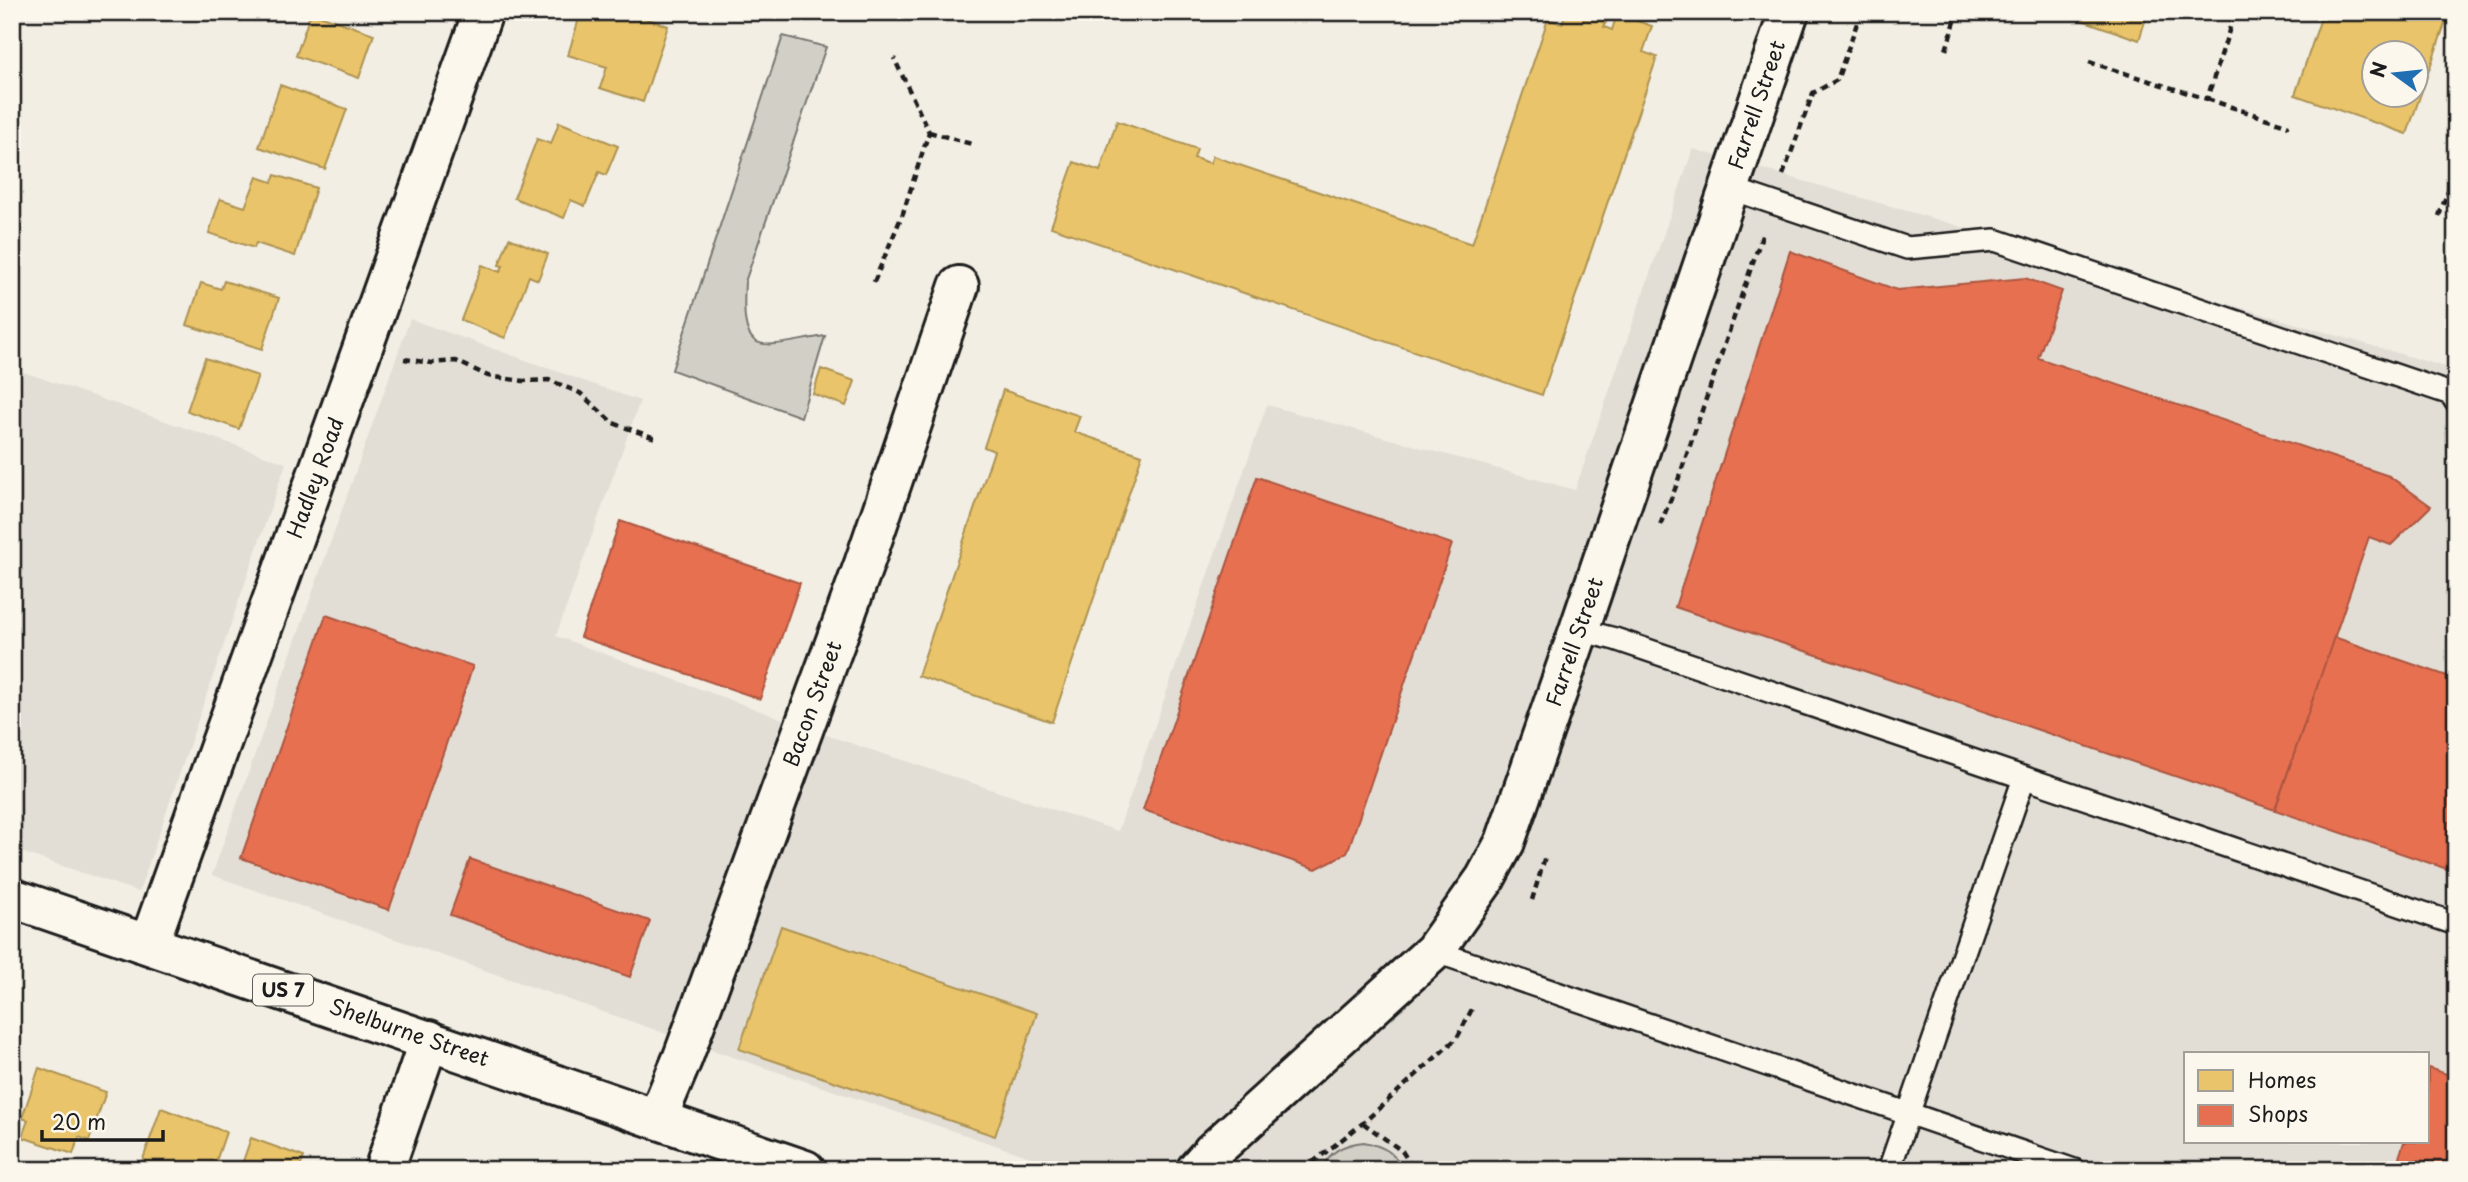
<svg xmlns="http://www.w3.org/2000/svg" width="2468" height="1182" font-family="'Playpen Sans',sans-serif">
<style>
.built{fill:#e2ded5;fill-rule:evenodd}
.green{fill:#d2cfc6;stroke:#777671;stroke-width:2}
.homes{fill:#e9c46a;stroke:#ac9253;stroke-width:2;fill-rule:evenodd}
.shops{fill:#e76f51;stroke:#aa5641;stroke-width:2}
.lines{fill:none;stroke-linecap:round;stroke-linejoin:round}
.service-casing{stroke:#1c1c1c;stroke-width:26}
.minor-casing{stroke:#1c1c1c;stroke-width:44}
.tertiary-casing{stroke:#1c1c1c;stroke-width:44}
.primary-casing{stroke:#1c1c1c;stroke-width:44}
.path{stroke:#1c1c1c;stroke-width:4.5;stroke-dasharray:7 5;stroke-linecap:butt}
.service{stroke:#fbf7ec;stroke-width:21}
.minor{stroke:#fbf7ec;stroke-width:38}
.tertiary{stroke:#fbf7ec;stroke-width:38}
.primary{stroke:#fbf7ec;stroke-width:38}
.labels{text-anchor:middle;stroke-width:7;stroke-linejoin:round;paint-order:stroke}
.shield{fill:#fbf7ec;stroke:#5f5e5a;stroke-width:2}
.shield-label{font-size:19px;font-weight:bold;fill:#1c1c1c}
.street-label{font-size:21px;fill:#1c1c1c;stroke:#fbf7ec}
</style>
<rect width="100%" height="100%" fill="#f2eee4"/>
<filter id="ink" filterUnits="userSpaceOnUse"><feTurbulence type="fractalNoise" baseFrequency=".0143" numOctaves="2"/><feDisplacementMap in="SourceGraphic" scale="14" xChannelSelector="R" yChannelSelector="G"/><feConvolveMatrix kernelMatrix="1 2 1 2 8 2 1 2 1" color-interpolation-filters="sRGB"/></filter>
<g filter="url(#ink)">
<!-- built -->
<g class="built">
<path d="M1693,149L2456,370V1170H1069L724,1054L212,875L410,319L640,401L556,636L826,735L1118,831L1267,405L1575,490ZM2186,1054H2428V1142H2186Z"/>
<path d="M12,368L286,463L139,892L12,849Z"/>
</g>
<!-- green -->
<g class="green">
<path d="M783,36L826,47L745,282C740,362 760,346 825,336L801,417L672,370Z"/>
<path d="M1364,1142C1382,1146 1396,1152 1403,1170H1321C1329,1151 1344,1144 1364,1142Z"/>
</g>
<!-- homes -->
<g class="homes">
<path d="M311,12L374,34L359,78L296,56Z"/>
<path d="M581,12H627L668,26L643,102L600,88L607,67L568,55Z"/>
<path d="M1566,12H1577L1606,22L1604,27L1612,30L1617,14L1652,26L1643,52L1657,57L1542,395L1051,227L1074,162L1100,171L1117,121L1197,149L1194,158L1210,163L1213,156L1472,244L1548,19L1562,24Z"/>
<path d="M2059,12H2148L2139,40Z"/>
<path d="M2323,12H2449L2407,134L2295,95ZM2374,52H2416V94H2374Z"/>
<path d="M280,85L347,109L325,169L259,147Z"/>
<path d="M559,122L618,146L606,175L599,172L585,206L571,200L564,218L514,198L537,139L551,144Z"/>
<path d="M275,175L316,188L295,256L256,243L254,248L209,233L220,199L245,207L257,177L272,182Z"/>
<path d="M509,238L548,254L538,280L529,276L505,338L461,320L482,265L500,272L503,266L499,265Z"/>
<path d="M224,281L279,298L262,349L187,325L201,283L221,289Z"/>
<path d="M205,358L258,376L239,429L187,411Z"/>
<path d="M821,369L855,381L846,406L813,394Z"/>
<path d="M1003,390L1080,416L1074,432L1142,455L1052,722L918,676L994,451L984,447Z"/>
<path d="M781,926L1037,1013L995,1136L739,1049Z"/>
<path d="M39,1068L106,1092L89,1141L79,1137L73,1154L22,1137L28,1120L22,1118Z"/>
<path d="M161,1108L226,1132L213,1170H155L141,1165Z"/>
<path d="M251,1138L304,1157L299,1170H240Z"/>
</g>
<!-- shops -->
<g class="shops">
<path d="M1790,251L1897,290L2025,278L2062,291L2038,358L2389,476L2431,506L2391,545L2369,537L2275,810L1675,607Z"/>
<path d="M1257,477L1452,544L1347,853L1316,869L1143,810Z"/>
<path d="M620,521L800,583L760,699L580,637Z"/>
<path d="M326,615L473,666L389,910L241,858Z"/>
<path d="M2334,637L2456,679V872L2275,810Z"/>
<path d="M470,859L650,921L630,977L450,915Z"/>
<path d="M2428,1068L2456,1077V1170H2395L2404,1142H2428Z"/>
</g>
<g class="lines">
<!-- service casing -->
<g class="service-casing">
<g id="service">
<path d="M1729,188L1907,248L1995,240L2451,394L2456,402"/>
<path d="M1579,630L1615,639L2456,924"/>
<path d="M1434,951L2074,1170"/>
<path d="M1889,1170L2024,778"/>
</g>
</g>
<!-- minor casing -->
<g class="minor-casing">
<g id="minor">
<path d="M149,944L483,12"/>
<path d="M657,1119L683,1057L864,564L959,286"/>
<path d="M384,1170L429,1040"/>
</g>
</g>
<!-- tertiary casing -->
<g class="tertiary-casing">
<path id="tertiary" d="M1196,1170L1212,1152L1434,951L1485,879L1505,842L1579,630L1789,12"/>
</g>
<!-- primary casing -->
<g class="primary-casing">
<path id="primary" d="M12,898L805,1170"/>
</g>
<!-- path -->
<g class="path">
<path d="M1946,50L1958,12"/>
<path d="M2089,62L2207,99L2235,12"/>
<path d="M2207,99L2289,126"/>
<path d="M929,132L975,145"/>
<path d="M1783,175L1813,93L1837,80L1861,12"/>
<path d="M2439,216L2456,168"/>
<path d="M874,282L903,213L929,132L894,58"/>
<path d="M404,359L432,363L456,361L488,376L523,381L549,380L580,393L613,423L658,439"/>
<path d="M1660,525L1675,489L1763,233"/>
<path d="M1532,900L1545,857"/>
<path d="M1363,1123L1402,1151L1414,1170"/>
<path d="M1303,1170L1363,1123L1457,1038L1472,1009"/>
</g>
<!-- service -->
<use href="#service" class="service"/>
<!-- minor -->
<use href="#minor" class="minor"/>
<!-- tertiary -->
<use href="#tertiary" class="tertiary"/>
<!-- primary -->
<use href="#primary" class="primary"/>
</g>
</g>
<g class="labels">
<!-- shield labels -->
<rect class="shield" x="253" y="974.5" width="60" height="31" rx="5"/>
<g class="shield-label">
<text x="283" y="997">US 7</text>
</g>
<!-- street labels -->
<g class="street-label">
<text transform="translate(1757 105) rotate(-71)" y="7">Farrell Street</text>
<text transform="translate(316 478) rotate(-70)" y="7">Hadley Road</text>
<text transform="translate(1575 642) rotate(-71)" y="7">Farrell Street</text>
<text transform="translate(813 704) rotate(-70)" y="7">Bacon Street</text>
<text transform="translate(409 1033) rotate(19)" y="7">Shelburne Street</text>
</g>
</g>
<!-- margin -->
<rect width="2468" height="1182" fill="none" stroke="#fbf7ec" stroke-width="42"/>
<rect x="21" y="21" width="2426" height="1140" fill="none" stroke="#1c1c1c" stroke-width="2.5" filter="url(#ink)"/>
<!-- legend -->
<rect x="2184" y="1052" width="245" height="91" fill="#fbf7ec" stroke="#a29f99" stroke-width="2"/>
<rect x="2198" y="1070" width="35" height="21" fill="#e9c46a" stroke="#a29f99" stroke-width="2"/>
<text x="2248" y="1088" font-size="21" fill="#1c1c1c">Homes</text>
<rect x="2198" y="1105" width="35" height="21" fill="#e76f51" stroke="#a29f99" stroke-width="2"/>
<text x="2248" y="1122" font-size="21" fill="#1c1c1c">Shops</text>
<!-- north arrow -->
<g transform="translate(2395 74) rotate(285)"><circle r="33" fill="#fbf7ec" stroke="#a29f99" stroke-width="2"/>
<path d="M0-5L12 26L0 18L-12 26Z" fill="#1f6fb2"/>
<text y="-10" font-size="19" font-weight="bold" text-anchor="middle" fill="#1c1c1c">N</text>
</g>
<!-- scale -->
<path d="M42 1130v10h121v-10" fill="none" stroke="#1c1c1c" stroke-width="3.5"/>
<text x="52" y="1130" font-size="21" fill="#1c1c1c" stroke="#fbf7ec" stroke-width="5" paint-order="stroke">20 m</text>
</svg>
